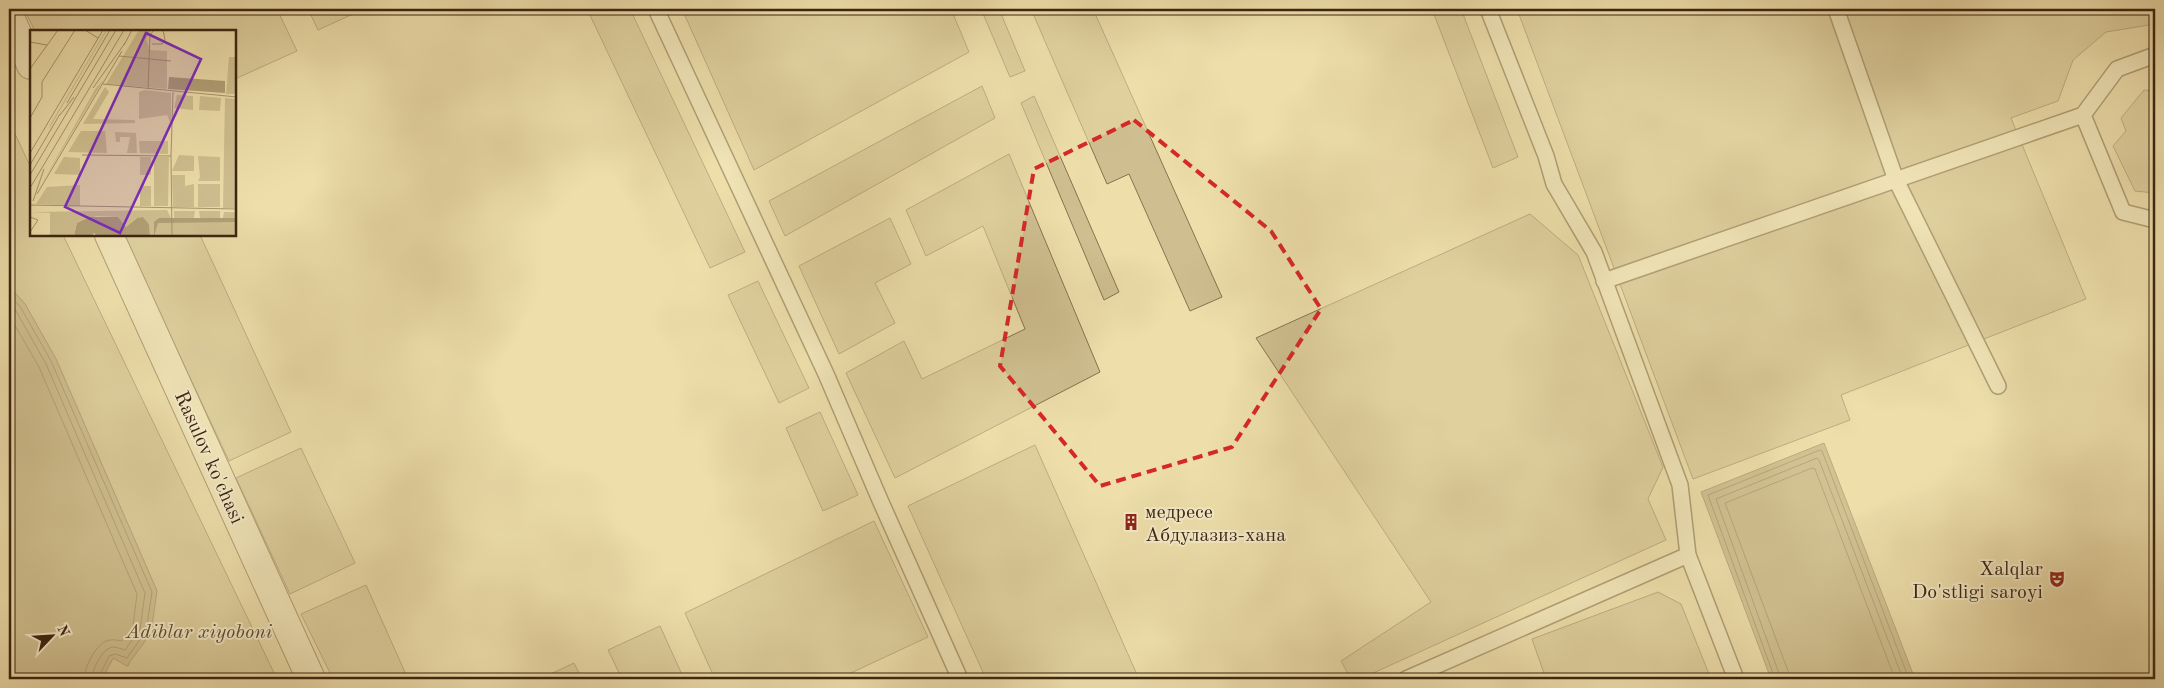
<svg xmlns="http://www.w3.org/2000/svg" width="2164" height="688" font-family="'Old Standard TT',serif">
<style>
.green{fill:#cfbf90;stroke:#867250}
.water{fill:#b19f76;stroke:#836e4e}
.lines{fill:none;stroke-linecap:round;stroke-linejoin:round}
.shore{stroke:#776244;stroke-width:1}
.lane-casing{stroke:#695337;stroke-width:18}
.street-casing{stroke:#695337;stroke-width:30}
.lane{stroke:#f3eac8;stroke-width:15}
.street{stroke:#f3eac8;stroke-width:28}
.marked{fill:none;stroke:#d62828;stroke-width:4;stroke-dasharray:10 6;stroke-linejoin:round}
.labels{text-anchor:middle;stroke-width:4;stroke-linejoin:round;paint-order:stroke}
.street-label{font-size:20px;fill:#3d2511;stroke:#f3eac8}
.poi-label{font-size:20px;fill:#3d2511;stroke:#f3eac8;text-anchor:start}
.park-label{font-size:20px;font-style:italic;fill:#624c31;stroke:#f3eac8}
.inset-road{fill:none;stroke:#a7946d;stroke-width:1}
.view{fill:#7b2cbf;fill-opacity:0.15;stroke:#7b2cbf;stroke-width:2.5}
.inset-edge{fill:none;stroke:#3d2511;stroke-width:2.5}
</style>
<rect width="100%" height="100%" fill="#eddeaa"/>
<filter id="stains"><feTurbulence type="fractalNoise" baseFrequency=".004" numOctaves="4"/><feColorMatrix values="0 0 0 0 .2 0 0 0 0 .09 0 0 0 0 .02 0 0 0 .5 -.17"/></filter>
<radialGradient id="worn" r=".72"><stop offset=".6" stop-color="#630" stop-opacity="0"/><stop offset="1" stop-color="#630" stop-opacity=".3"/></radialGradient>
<!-- green -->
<g class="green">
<path d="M24,9H277L297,51L235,79V31H35Z"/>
<path d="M308,9H364L318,30Z"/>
<path d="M593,9H630L745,252L710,268L588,11Z"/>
<path d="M682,9H951L969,52L754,170Z"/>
<path d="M981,9H999L1025,71L1010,77Z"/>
<path d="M1031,9H1093L1222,297L1190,311L1129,174L1107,184Z"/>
<path d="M1432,9H1461L1518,157L1493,168Z"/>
<path d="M1517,9H2155V24L2106,32L2073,60L2058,101L2011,118L2086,299L1841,395L1850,420L1693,479Z"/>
<path d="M982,86L995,118L785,236L769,201Z"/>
<path d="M2144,90L2155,91V193L2135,191L2113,146L2126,131L2121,118Z"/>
<path d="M1034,96L1119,292L1104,300L1021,103Z"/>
<path d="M9,121L31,168V235H63L277,679H102L113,658L128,666L157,591L56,359L25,304L9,286Z"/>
<path d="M1009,154L1100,372L895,478L846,373L904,341L922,379L1025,329L983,226L926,256L906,210Z"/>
<path d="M1530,214L1578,255L1663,467L1648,499L1666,540L1360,679H1351L1341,661L1431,602L1256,338Z"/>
<path d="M890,218L911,264L875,283L895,323L839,354L799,266Z"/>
<path d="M123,235H200L291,432L229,461Z"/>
<path d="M758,281L809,388L779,403L728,295Z"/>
<path d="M820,412L858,495L823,511L786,428Z"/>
<path d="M1035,445L1139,679H986L908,506Z"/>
<path d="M301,448L355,563L290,594L236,478Z"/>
<path d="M874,521L928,637L838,679H715L685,613Z"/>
<path d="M366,585L408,679H333L301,614Z"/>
<path d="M1658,592L1681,604L1711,679H1546L1532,639Z"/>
<path d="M660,626L684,679H622L608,650Z"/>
<path d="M574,663L582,679H540Z"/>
</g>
<!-- water -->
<g class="water">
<path d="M9,286L25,304L56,359L157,591L151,633L127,666L113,658L102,679H9Z"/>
<path d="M1824,443L1915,679H1771L1701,492Z"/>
</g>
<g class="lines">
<!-- shore -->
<g class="shore">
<path d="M9,294L21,308L51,361L152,592L146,631L127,658L115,654L109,656L98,679"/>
<path d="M9,303L16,311L46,364L145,593L140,629L125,650C121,649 117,647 113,647C102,648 92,670 92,679"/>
<path d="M9,315L39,367L137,594L133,626L122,641C117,640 111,639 106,641C95,646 84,668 84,679"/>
<path d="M1775,679L1708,495L1820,450L1822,451L1909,679"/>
<path d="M1781,679L1716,499L1817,458L1819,460L1903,679"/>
<path d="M1789,679L1788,671L1725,503L1812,468L1815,469L1895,679"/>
</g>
<!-- lane casing -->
<g class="lane-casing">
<g id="lane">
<path d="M656,9L826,374L880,500L960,679"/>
<path d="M1488,9L1546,156L1554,184L1594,252L1680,485L1688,555L1736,679"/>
<path d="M1836,9L1896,180L1998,386"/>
<path d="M2083,115L2123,212L2155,220"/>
<path d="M1604,281L2083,115L2117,69L2155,55"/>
<path d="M1406,679L1688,555"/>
</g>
</g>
<!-- street casing -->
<g class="street-casing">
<g id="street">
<path d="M9,15L31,65"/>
<path d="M109,235L311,679"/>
</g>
</g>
<!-- lane -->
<use href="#lane" class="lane"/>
<!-- street -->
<use href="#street" class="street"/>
</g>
<!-- marked area -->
<path d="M0 0H2164V688H0ZM1134,120L1271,231L1321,309L1232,447L1100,486L1000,366L1034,169Z" fill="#eddeaa" fill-opacity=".55" fill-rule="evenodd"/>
<path class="marked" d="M1134,120L1271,231L1321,309L1232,447L1100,486L1000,366L1034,169Z"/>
<!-- icons -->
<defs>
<g id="building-bare" transform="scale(1.35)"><path d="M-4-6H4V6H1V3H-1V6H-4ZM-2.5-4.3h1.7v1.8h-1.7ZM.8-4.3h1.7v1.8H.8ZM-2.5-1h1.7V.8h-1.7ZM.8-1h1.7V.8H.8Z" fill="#8f2418" stroke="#f3eac8" stroke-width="2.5" paint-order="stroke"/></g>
<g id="theatre-bare" transform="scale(1.35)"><path d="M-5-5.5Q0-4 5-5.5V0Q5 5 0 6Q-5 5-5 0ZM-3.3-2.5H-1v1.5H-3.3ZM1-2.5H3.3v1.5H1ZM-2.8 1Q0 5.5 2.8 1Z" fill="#8f2418" stroke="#f3eac8" stroke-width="2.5" paint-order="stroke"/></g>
</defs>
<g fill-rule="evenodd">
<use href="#building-bare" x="1131" y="522"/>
<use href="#theatre-bare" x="2057" y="579"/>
</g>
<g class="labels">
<!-- street labels -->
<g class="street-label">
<text transform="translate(210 457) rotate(66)" y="7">Rasulov ko'chasi</text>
</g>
<!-- poi labels -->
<g class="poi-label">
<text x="1145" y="518">медресе<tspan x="1145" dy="23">Абдулазиз-хана</tspan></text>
<text x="2043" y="575" text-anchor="end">Xalqlar<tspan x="2043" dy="23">Do'stligi saroyi</tspan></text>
</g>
<!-- park labels -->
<g class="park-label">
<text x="199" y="638">Adiblar xiyoboni</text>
</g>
</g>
<!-- overview -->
<g transform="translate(30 30)">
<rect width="206" height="206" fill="#eddeaa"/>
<path d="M76,0H77L19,99L20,95ZM109,0H121L116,9L120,20L137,21V59L76,54ZM199,27H206V64H196ZM74,49L11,155L66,58ZM75,57L79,62L63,89L105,90V93L53,94ZM115,60L141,63V94L137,85L109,89V62ZM147,65L163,66V80L144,78ZM170,66L191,68L190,81L169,80ZM195,68L206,69L205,178H193ZM51,101H75L77,123L38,122ZM85,102L106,103L107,123H97L100,107H90V112H86ZM109,111H138V124L110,123ZM149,125L164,126V141H142ZM168,126L190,127V151H168L170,147ZM34,127L50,128V145L24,144ZM110,127H121V145H110ZM124,127H139L138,176H124ZM142,145H155V156L164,154V177H143ZM168,154H190V177H168ZM50,155V176L6,174L17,157ZM110,156H121V176H110ZM137,180L141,188H144V181H165L164,188H170L169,181H190V188H193L194,182H206V206H120L119,194L113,187L105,189L96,197L88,187L66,186L47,193L44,206H20V183L1,182Z" fill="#cfbf90"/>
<path d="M139,47L195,51V63L138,59ZM60,187H88L96,197L107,188L113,187L119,194L120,206H67L64,203L62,206H44L47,193ZM129,188H206V192L128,193L124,206V192Z" fill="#b19f76"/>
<path class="inset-road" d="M55,0L68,8M0,12L17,15M122,14H132L135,10L133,0M94,15L102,0M89,26L141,31M0,39L28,0M73,54L207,67M63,58L95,13M118,59L120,5L124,0M37,73L80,0M30,85L44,67M0,88L12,67V52L45,0M0,123L73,0M52,125L141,126L143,62M141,126L142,206M0,135L30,84M0,145L86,0M0,158L94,0M7,164L92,21M3,171L14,139M0,175L207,179M0,187L8,190L0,202"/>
<path class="view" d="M116,3L171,29L90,203L35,177Z"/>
<rect width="206" height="206" class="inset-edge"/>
</g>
<!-- margin -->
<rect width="2164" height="688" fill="none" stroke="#eddeaa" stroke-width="30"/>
<rect x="10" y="10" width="2144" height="668" fill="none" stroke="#3d2511" stroke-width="2.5"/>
<rect x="15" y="15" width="2134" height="658" fill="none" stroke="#3d2511"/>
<!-- north arrow -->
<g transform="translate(52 636) rotate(65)" stroke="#f3eac8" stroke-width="4" paint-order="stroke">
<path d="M0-4L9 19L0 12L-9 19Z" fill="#3d2511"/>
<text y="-8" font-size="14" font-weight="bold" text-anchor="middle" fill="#3d2511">N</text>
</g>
<rect width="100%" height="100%" filter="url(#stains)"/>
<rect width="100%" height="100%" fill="url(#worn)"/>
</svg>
